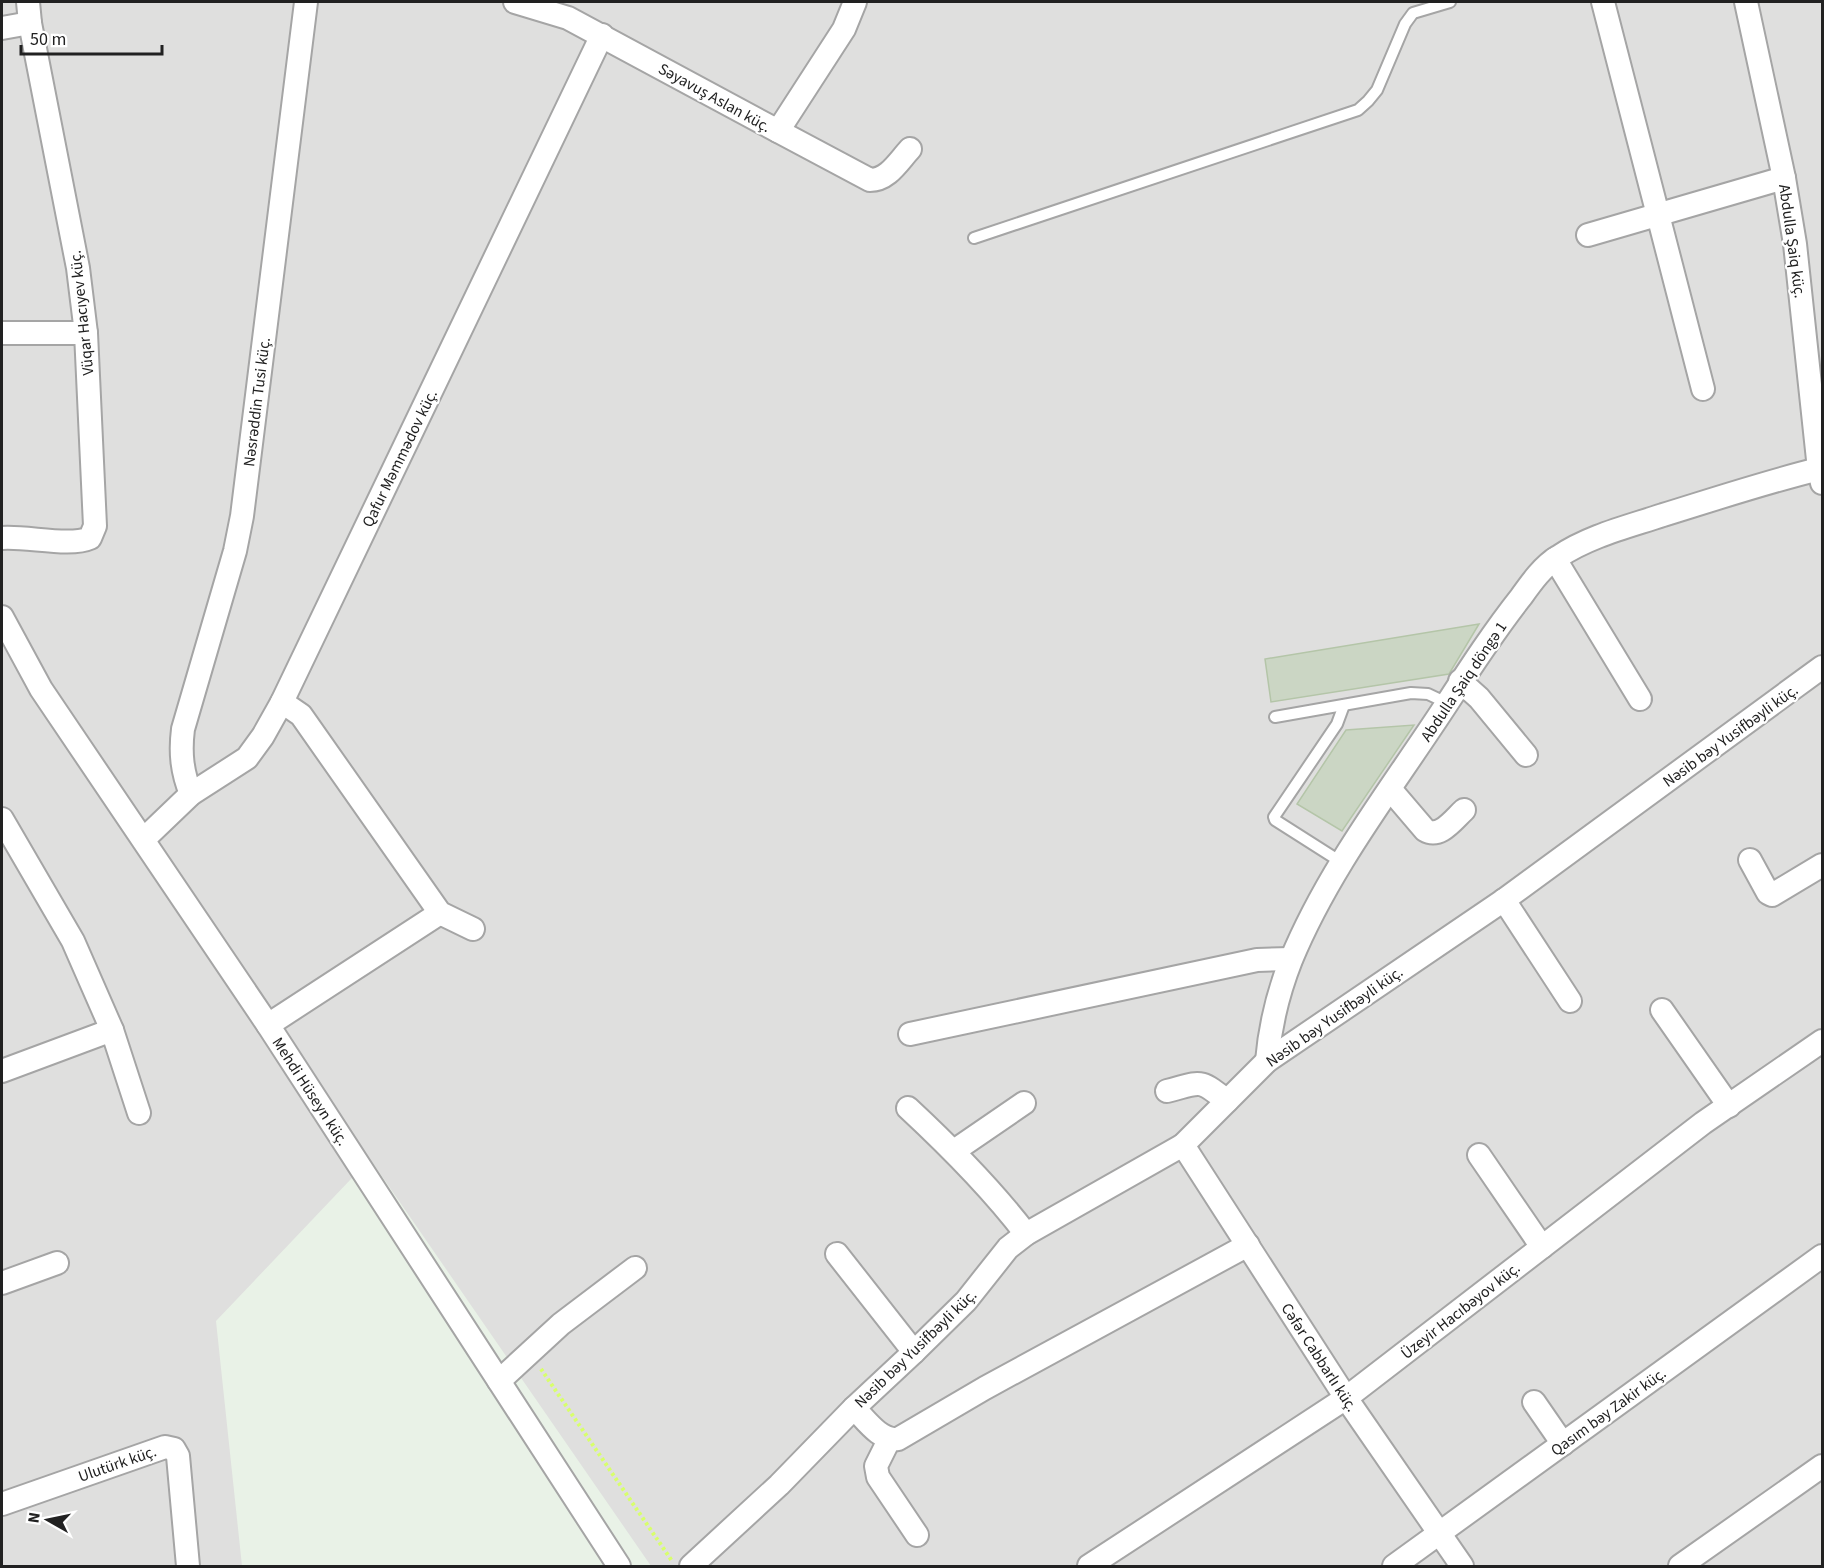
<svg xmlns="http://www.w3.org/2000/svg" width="1824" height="1568" font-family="'Source Sans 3',sans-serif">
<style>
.residential{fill:#dfdfde}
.building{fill:#cbd6c4;stroke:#b4c5a8;stroke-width:1.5}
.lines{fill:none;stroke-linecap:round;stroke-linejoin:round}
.lane-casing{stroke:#a5a5a5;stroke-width:14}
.street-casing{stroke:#a5a5a5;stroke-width:26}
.path{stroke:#d8ff6b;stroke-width:4;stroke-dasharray:3 3;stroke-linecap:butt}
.lane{stroke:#fff;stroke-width:10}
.street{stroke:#fff;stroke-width:22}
.labels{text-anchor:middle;stroke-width:4.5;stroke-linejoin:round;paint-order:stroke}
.street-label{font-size:16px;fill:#212121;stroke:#fff}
</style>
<rect width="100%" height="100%" fill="#e9f2e7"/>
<!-- residential -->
<path class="residential" d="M2,2H1822V1566H651L370,1159L216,1321L242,1566H2Z"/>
<!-- building -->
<g class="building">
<path d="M1479,624L1449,674L1271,702L1265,659Z"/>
<path d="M1414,725L1342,831L1297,804L1346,730Z"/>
</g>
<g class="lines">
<!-- lane casing -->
<g class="lane-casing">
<g id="lane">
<path d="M974,238L1358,110L1368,101L1377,90L1405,24L1413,13L1450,2"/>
<path d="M1275,717L1411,693L1428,694L1447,703"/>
<path d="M1341,862L1275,820L1274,817L1337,724L1344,705"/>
</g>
</g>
<!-- street casing -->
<g class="street-casing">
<g id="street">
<path d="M515,2L568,18L778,131L844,29L855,2"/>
<path d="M1603,2L1703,389"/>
<path d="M1746,2L1784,178L1795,244L1819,469L1822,483"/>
<path d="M2,28L30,23"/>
<path d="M778,131L870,180C888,180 898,162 910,149"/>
<path d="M1588,235L1784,178"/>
<path d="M2,333H86"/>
<path d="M2,538C27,536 70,547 90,538L95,526L86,333L78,268L30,23L28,2"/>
<path d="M1555,559L1640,699"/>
<path d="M2,617L41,689L268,1025L619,1566"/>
<path d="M1460,681L1479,698L1526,755"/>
<path d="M282,702L301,715L440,913L473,929"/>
<path d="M1390,789L1425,830C1440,839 1453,820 1464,810"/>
<path d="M191,794C182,772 180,753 183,729L235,551L242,516L306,2"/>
<path d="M2,819L73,941L112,1030L139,1113"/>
<path d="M144,839L191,794L247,758L263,736L282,702L602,35"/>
<path d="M1750,860L1768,893L1772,895L1822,865"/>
<path d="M1504,900L1570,1001"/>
<path d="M1662,1010L1729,1106"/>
<path d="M268,1025L440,913"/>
<path d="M910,1034L1257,960L1291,959"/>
<path d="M1267,1061C1270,1026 1278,993 1291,960C1329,868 1392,788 1446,705C1470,668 1494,631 1521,597C1531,583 1543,566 1558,557C1589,536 1627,527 1663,515C1715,499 1766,482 1819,469"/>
<path d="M2,1071L112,1030"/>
<path d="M1167,1091C1202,1082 1198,1078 1227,1101"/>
<path d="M908,1108C951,1148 991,1188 1026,1234"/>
<path d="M1183,1145L1346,1398L1462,1566"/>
<path d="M954,1151L1024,1103"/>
<path d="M1479,1155L1542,1247"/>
<path d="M837,1254L914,1352"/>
<path d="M2,1283L57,1263"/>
<path d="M499,1381L561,1324L635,1268"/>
<path d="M1534,1402L1563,1444"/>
<path d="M854,1408C866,1420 880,1441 898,1439L985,1388L1248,1245"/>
<path d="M889,1440L876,1466L878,1477L917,1535"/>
<path d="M2,1504L165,1447L174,1449L178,1456L188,1566"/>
<path d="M691,1566L779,1485L854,1408L914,1352L966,1301L1008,1248L1026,1234L1183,1145L1267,1061L1504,900L1822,667"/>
<path d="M1089,1566L1346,1398L1703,1123L1822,1041"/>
<path d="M1394,1566L1822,1256"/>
<path d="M1680,1566L1822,1466"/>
</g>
</g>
<!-- path -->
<path class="path" d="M541,1369L672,1561"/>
<!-- lane -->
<use href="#lane" class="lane"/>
<!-- street -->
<use href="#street" class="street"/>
</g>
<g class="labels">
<!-- street labels -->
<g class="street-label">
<text transform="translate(715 97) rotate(29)" y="6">Səyavuş Aslan küç.</text>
<text transform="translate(1793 241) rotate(82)" y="6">Abdulla Şaiq küç.</text>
<text transform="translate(81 313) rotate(-96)" y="6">Vüqar Hacıyev küç.</text>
<text transform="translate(256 402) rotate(-83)" y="6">Nəsrəddin Tusi küç.</text>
<text transform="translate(399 458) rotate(-64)" y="6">Qafur Məmmədov küç.</text>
<text transform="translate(1463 681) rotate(-56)" y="6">Abdulla Şaiq döngə 1</text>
<text transform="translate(1730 735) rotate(-36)" y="6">Nəsib bəy Yusifbəyli küç.</text>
<text transform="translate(1334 1016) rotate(-35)" y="6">Nəsib bəy Yusifbəyli küç.</text>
<text transform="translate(311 1091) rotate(57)" y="6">Mehdi Hüseyn küç.</text>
<text transform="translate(1460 1310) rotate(-38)" y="6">Üzeyir Hacıbəyov küç.</text>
<text transform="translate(915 1348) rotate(-44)" y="6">Nəsib bəy Yusifbəyli küç.</text>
<text transform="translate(1320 1357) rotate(57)" y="6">Cəfər Cabbarlı küç.</text>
<text transform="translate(1608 1411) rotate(-36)" y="6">Qasım bəy Zakir küç.</text>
<text transform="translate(117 1463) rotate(-19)" y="6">Ulutürk küç.</text>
</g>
</g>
<!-- border -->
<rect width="1824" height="1568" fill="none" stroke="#212121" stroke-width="6"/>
<!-- north arrow -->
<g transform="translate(48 1520) rotate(279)" stroke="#ffffff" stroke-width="4.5" paint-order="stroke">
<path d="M0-4.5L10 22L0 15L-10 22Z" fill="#212121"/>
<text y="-9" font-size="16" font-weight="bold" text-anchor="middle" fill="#212121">N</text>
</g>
<!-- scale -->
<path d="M21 45v9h141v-9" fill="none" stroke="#212121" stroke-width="3"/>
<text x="30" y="45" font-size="18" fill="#212121" stroke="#ffffff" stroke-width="4.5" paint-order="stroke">50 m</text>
</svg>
